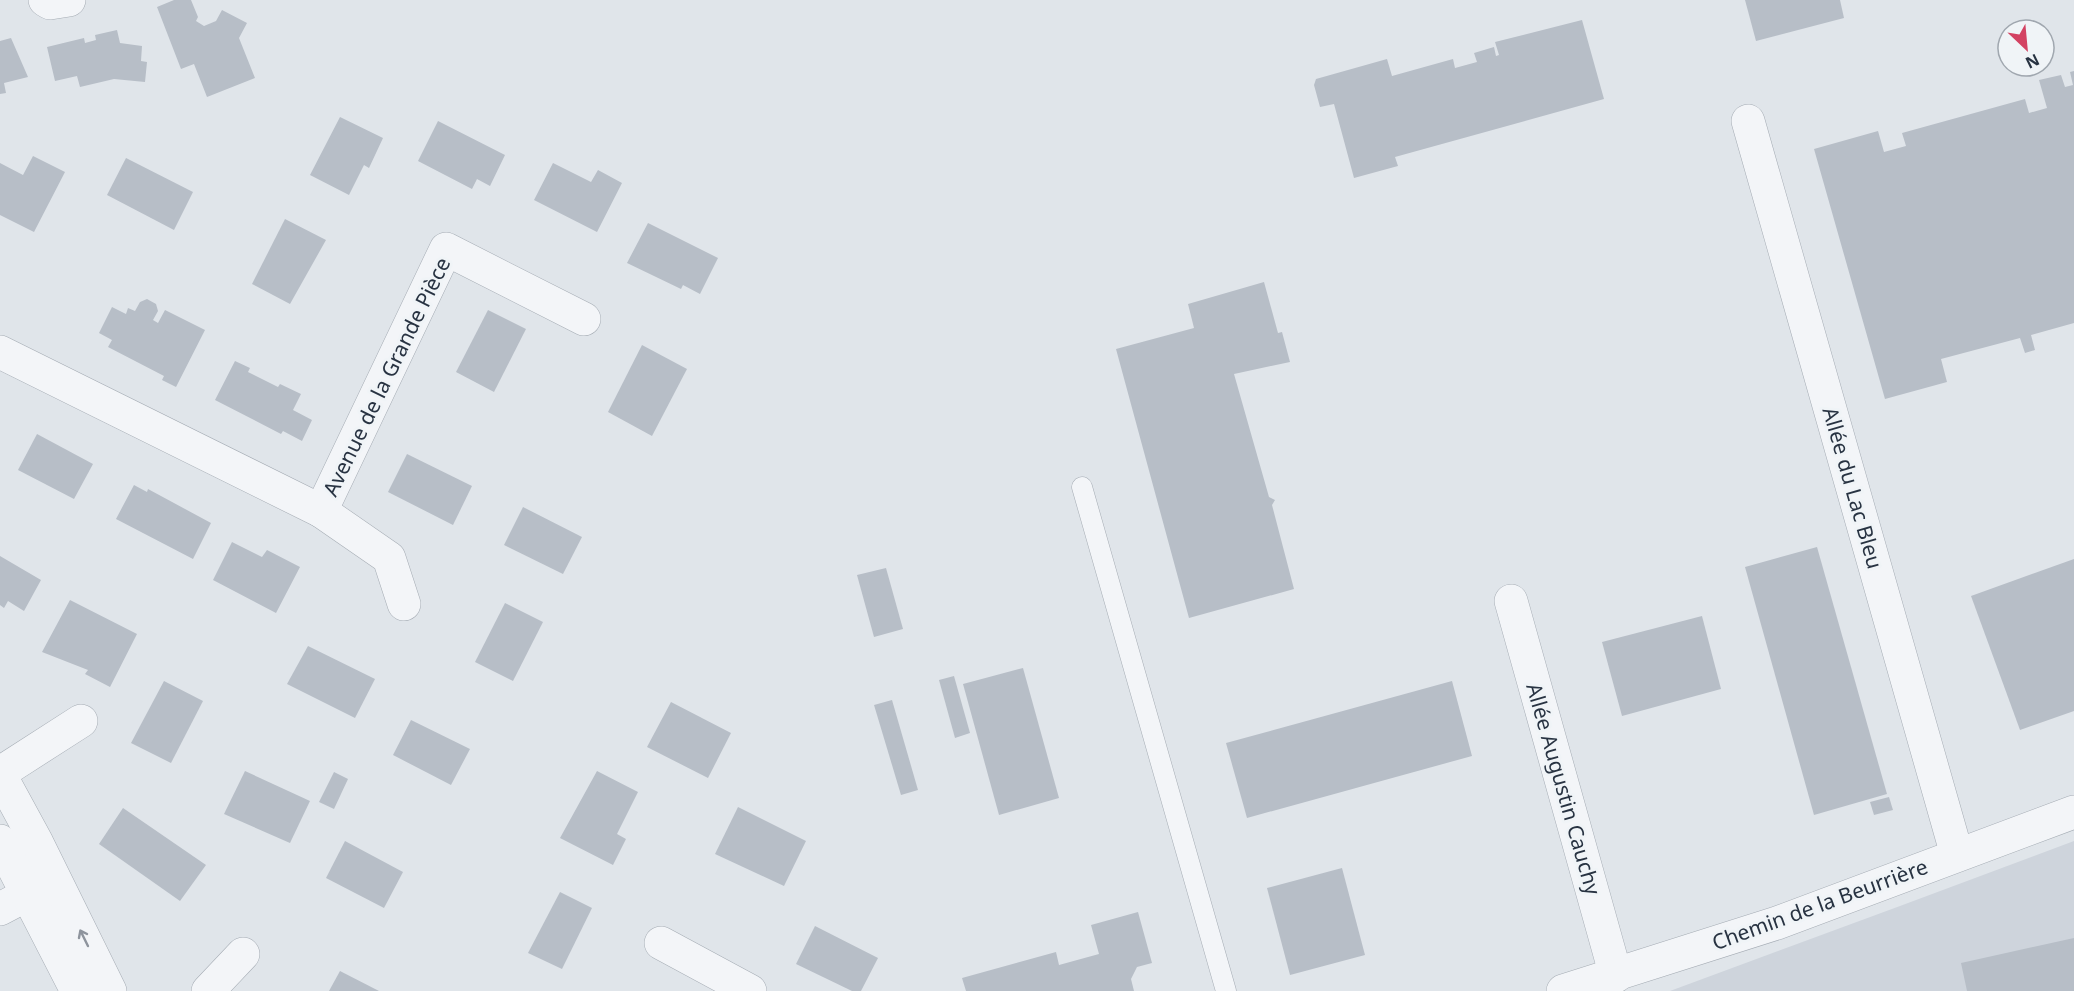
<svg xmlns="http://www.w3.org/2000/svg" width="2074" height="991" font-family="'Noto Sans',sans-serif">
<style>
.built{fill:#ced4dc}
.building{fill:#b7bec7}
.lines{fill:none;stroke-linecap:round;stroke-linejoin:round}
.service-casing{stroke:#a5acb4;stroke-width:21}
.minor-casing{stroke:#a5acb4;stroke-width:34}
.tertiary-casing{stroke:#a5acb4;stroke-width:34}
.service{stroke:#f3f5f8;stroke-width:20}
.minor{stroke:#f3f5f8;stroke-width:33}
.tertiary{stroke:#f3f5f8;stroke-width:33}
.oneway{stroke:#8e949d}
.labels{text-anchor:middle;stroke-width:6;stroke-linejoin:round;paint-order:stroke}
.street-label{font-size:21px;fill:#283342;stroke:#f0f4f7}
</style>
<rect width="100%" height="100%" fill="#e0e5ea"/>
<!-- built -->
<path class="built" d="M2074,841V991H1670L1900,906Z"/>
<!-- building -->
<g class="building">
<path d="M174,0H191L198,17L196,21L204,26L216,21L222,10L247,23L239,38L255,78L207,97L194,64L181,69L157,7Z"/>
<path d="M1745,0H1840L1844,18L1756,41Z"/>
<path d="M1582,20L1604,99L1395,157L1398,166L1354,178L1334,104L1320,107L1314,85L1316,79L1387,59L1392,76L1453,59L1455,68L1477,62L1474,53L1494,47L1496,56L1499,55L1495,42Z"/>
<path d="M117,30L120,43L142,46L141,61L147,62L145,82L114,79L80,87L77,76L55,81L47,47L84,38L85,43L96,40L95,35Z"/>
<path d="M11,38L28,77L4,83L6,93L0,94V41Z"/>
<path d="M2074,71V323L2031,335L2035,350L2025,353L2020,338L1941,359L1947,382L1885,399L1814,149L1878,131L1884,152L1906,146L1902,133L2025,99L2029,113L2047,108L2039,80L2061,75L2065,87L2073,85L2070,72Z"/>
<path d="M340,117L383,138L369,168L364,165L349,195L310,175Z"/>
<path d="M438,121L505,155L490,186L477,179L472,189L418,161Z"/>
<path d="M33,156L65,172L34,232L0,215V163L23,175Z"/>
<path d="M126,158L193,192L174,230L107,195Z"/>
<path d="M553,163L591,182L598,170L622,183L597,232L534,200Z"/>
<path d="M285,219L326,240L290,304L252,284Z"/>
<path d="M648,223L718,258L700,294L683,285L681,289L627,263Z"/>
<path d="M1264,282L1278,333L1282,332L1290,362L1234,374L1269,497L1275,500L1272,505L1294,589L1189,618L1116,349L1194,328L1188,304Z"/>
<path d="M147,299L156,304L158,311L153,320L158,323L165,310L205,330L176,387L162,380L164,376L108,347L112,340L99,333L112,307L126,314L128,308L135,311L140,302Z"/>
<path d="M488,310L526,329L494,392L456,372Z"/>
<path d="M642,345L687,369L652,436L608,412Z"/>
<path d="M235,361L250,368L248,372L278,387L280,384L301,394L293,410L312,420L302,441L283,431L281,434L215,400Z"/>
<path d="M37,434L93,464L74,499L18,470Z"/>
<path d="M407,454L472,486L453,525L388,492Z"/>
<path d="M134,485L147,492L148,489L211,523L193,559L116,519Z"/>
<path d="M523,507L582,537L563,574L504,545Z"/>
<path d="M232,542L262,557L267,550L300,567L276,613L213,580Z"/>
<path d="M1817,547L1887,794L1814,815L1745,567Z"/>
<path d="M0,556L41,580L24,611L8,601L4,608L0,605Z"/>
<path d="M2074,559V711L2020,730L1971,596Z"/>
<path d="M886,568L903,629L874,637L857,575Z"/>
<path d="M70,600L137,634L110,687L85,674L88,670L42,652Z"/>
<path d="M505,603L543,622L513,681L475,662Z"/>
<path d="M1702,616L1721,689L1622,716L1602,642Z"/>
<path d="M308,646L375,679L355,718L287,684Z"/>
<path d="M1023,668L1059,798L999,815L963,684Z"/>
<path d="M954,676L970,733L955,738L939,680Z"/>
<path d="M164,681L203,701L171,763L131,743Z"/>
<path d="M1452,681L1472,756L1247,818L1226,743Z"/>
<path d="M892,700L918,790L901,795L874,705Z"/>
<path d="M671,702L731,733L708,778L647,747Z"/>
<path d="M411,720L470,749L451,785L393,755Z"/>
<path d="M245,771L310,801L290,843L224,814Z"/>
<path d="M597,771L638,792L617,834L626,839L613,865L560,838Z"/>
<path d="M334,772L348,779L334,809L319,802Z"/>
<path d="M1889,797L1893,810L1874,815L1870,802Z"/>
<path d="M738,807L806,841L784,886L715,854Z"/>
<path d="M123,808L206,865L180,901L99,844Z"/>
<path d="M345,841L403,872L384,908L326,878Z"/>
<path d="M1342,868L1365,955L1290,975L1267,888Z"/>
<path d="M560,892L592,908L562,969L528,953Z"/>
<path d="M1138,912L1152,963L1137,967L1131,979L1134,991H966L962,978L1056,952L1059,965L1099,954L1091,925Z"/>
<path d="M815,926L878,958L861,991H852L796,964Z"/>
<path d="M2074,938V991H1967L1961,963Z"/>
<path d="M340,971L379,991H329Z"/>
</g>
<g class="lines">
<!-- service casing -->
<g class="service-casing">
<path id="service" d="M1082,487L1226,991"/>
</g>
<!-- minor casing -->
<g class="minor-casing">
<g id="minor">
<path d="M45,0L50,3L69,0"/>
<path d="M1748,121L1957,855"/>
<path d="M0,352L321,511"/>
<path d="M1511,601L1616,976"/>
<path d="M404,604L389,558L321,511L446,249L584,319"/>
<path d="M0,773L81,721"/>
<path d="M0,909L51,882"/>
<path d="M661,943L750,991"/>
<path d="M208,991L243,954"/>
<path d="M1563,991L1777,923L2074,812"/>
</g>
</g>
<!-- tertiary casing -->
<g class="tertiary-casing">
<g id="tertiary">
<path d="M0,775L37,843L110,991"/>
<path d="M0,841L77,991"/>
</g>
</g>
<!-- service -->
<use href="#service" class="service"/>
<!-- minor -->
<use href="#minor" class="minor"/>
<!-- tertiary -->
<use href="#tertiary" class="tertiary"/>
</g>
<!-- one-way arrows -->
<defs><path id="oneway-shaft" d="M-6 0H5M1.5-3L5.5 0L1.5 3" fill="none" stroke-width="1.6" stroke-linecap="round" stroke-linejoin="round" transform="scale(1.5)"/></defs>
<use class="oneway" href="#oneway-shaft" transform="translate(84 938) rotate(-116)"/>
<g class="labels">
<!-- street labels -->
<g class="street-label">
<text transform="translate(387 377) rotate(-64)" y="7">Avenue de la Grande Pièce</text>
<text transform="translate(1852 488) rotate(74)" y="7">Allée du Lac Bleu</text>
<text transform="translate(1563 789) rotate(74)" y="7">Allée Augustin Cauchy</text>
<text transform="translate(1820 905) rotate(-20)" y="7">Chemin de la Beurrière</text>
</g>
</g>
<!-- north arrow -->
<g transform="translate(2026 48) rotate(154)"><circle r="28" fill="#f0f4f7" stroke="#a0a7af" stroke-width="1.5"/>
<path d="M0-4.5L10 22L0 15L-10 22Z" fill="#d34262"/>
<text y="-9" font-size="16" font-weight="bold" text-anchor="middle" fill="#283342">N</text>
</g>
</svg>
